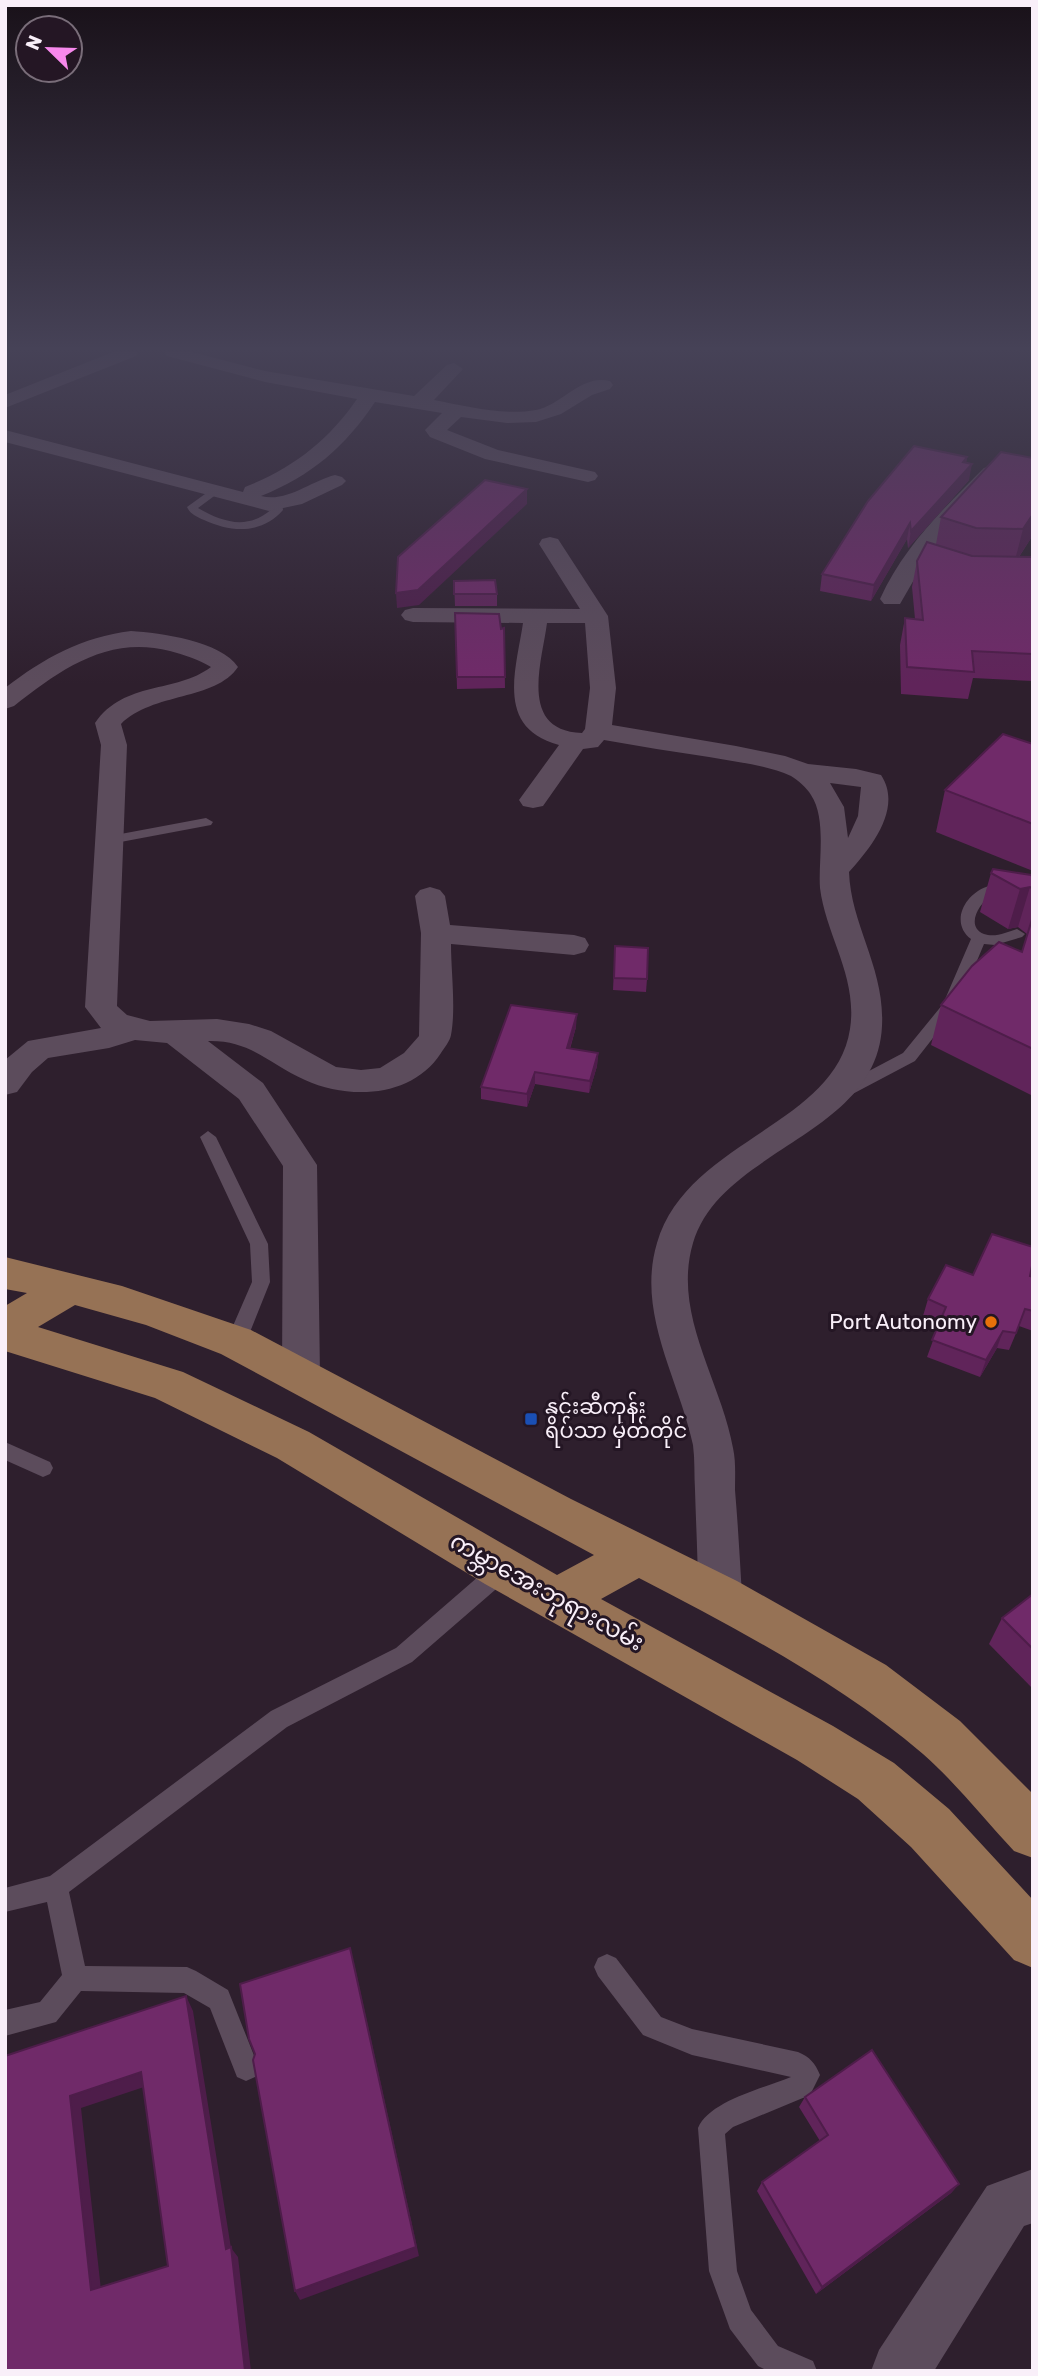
<svg xmlns="http://www.w3.org/2000/svg" width="1038" height="2376" font-family="Rubik,'Noto Sans Myanmar',sans-serif">
<style>
.lines{fill:none;stroke-linecap:round;stroke-linejoin:round}
.service{fill:#5c4c5c;fill-rule:evenodd}
.minor{fill:#5c4c5c;fill-rule:evenodd}
.primary{fill:#967255;fill-rule:evenodd}
.wall{fill:#60245a}
.shaded-wall{fill:#4e1d4a}
.building{fill:#702a69;stroke:#4e1d4a;stroke-width:2;fill-rule:evenodd}
.food-dot{fill:#e8710a;stroke:#241624;stroke-width:2.5}
.transit-dot{fill:#1a4fb4;stroke:#241624;stroke-width:2.5}
.labels{text-anchor:middle;stroke-width:6;stroke-linejoin:round;paint-order:stroke}
.poi-label{font-size:21px;fill:#f9eff9;stroke:#241624;text-anchor:end}
.near-street-label{font-size:24px;fill:#f9eff9;stroke:#241624}
</style>
<rect width="100%" height="100%" fill="#2e1f2d"/>
<g class="lines">
<!-- service -->
<g class="service">
<path d="M212,489L221,491L198,508C224,523 248,530 272,509V503L277,500L282,503L283,510C262,534 232,533 204,520C197,517 190,514 187,507Z"/>
<path d="M206,818L213,822L211,825L110,844L103,840L110,836Z"/>
<path d="M1008,884L1015,888L1013,891C1006,893 998,893 992,896C979,902 965,927 984,934C995,938 1007,932 1017,929L1025,934L1022,937L995,945L984,944L958,1006L915,1061L845,1098H833L831,1094L833,1090L903,1053L943,1004L971,939C950,923 964,895 986,887C992,884 1001,884 1008,884Z"/>
<path d="M208,1131L216,1137L268,1244L270,1282L246,1342L243,1347L236,1350L229,1347L226,1342L252,1282L250,1244L200,1137Z"/>
<path d="M5,1442L50,1462L53,1468L50,1474L43,1477L5,1460Z"/>
<path d="M502,1560L510,1563L513,1570L510,1577L412,1662L287,1727L69,1892L85,1966L187,1967L196,1971L228,1990L259,2068L255,2077L246,2081L237,2077L210,2008L184,1993L81,1991L56,2022L5,2036V2010L40,2002L62,1975L47,1902L5,1912V1888L50,1876L271,1711L396,1648L494,1563Z"/>
<path d="M607,1954L616,1958L661,2017L692,2029L798,2052C810,2057 815,2063 820,2075L810,2095L733,2127L725,2134L737,2271L751,2310L778,2346L813,2361L817,2371H768L758,2366L730,2329L709,2271L698,2128C709,2101 764,2088 791,2077L692,2055L643,2035L598,1976L594,1967L598,1958Z"/>
</g>
<!-- minor -->
<g class="minor">
<path d="M113,352H138L136,356L5,408V395Z"/>
<path d="M165,352H192L265,371L414,396L447,365L454,363L463,369L434,400C466,406 503,416 536,410C562,405 581,374 610,381L613,385L610,389L592,395L561,414L536,422L507,423L461,417L447,430L498,450L595,472L598,476L595,480L588,482L485,459L430,437L425,430L442,413L375,402C345,447 311,476 261,496C286,503 311,481 335,475L342,477L346,481L342,485L302,504L269,511L5,442V430L243,492L245,487C293,468 328,441 357,399L265,382L167,356Z"/>
<path d="M991,466L1033,475V487L996,479L930,552L900,604H884L880,599C904,546 944,508 984,468Z"/>
<path d="M550,537L558,539L608,616L616,688L612,725L736,746L785,756L808,764L856,769L881,775C903,808 871,848 849,872C851,926 885,968 882,1026C877,1136 721,1148 693,1243C672,1314 721,1380 733,1448C736,1462 735,1476 735,1490C738,1525 740,1561 742,1596L735,1610L720,1616L705,1610L698,1596C698,1560 696,1525 695,1490C694,1475 695,1460 693,1445C679,1379 636,1313 657,1243C687,1140 835,1126 850,1029C858,977 826,936 820,888C818,862 827,819 811,795C807,788 798,780 791,776C766,765 737,762 709,757C674,752 639,746 604,740L598,747L583,749L543,806L533,808L523,806L519,800L559,745C495,728 516,670 523,623L413,622L405,620L401,615L405,610L413,608L580,609L539,544L542,539ZM547,623H585L590,688L585,729L582,733C518,731 542,662 547,623ZM830,783L861,787L858,816L848,838L844,807Z"/>
<path d="M131,631C161,633 221,641 238,667C215,701 153,692 121,724L127,745L117,1006L127,1015L150,1021L217,1019L249,1024L271,1031L336,1067L361,1070L380,1068L404,1053L419,1036L421,933L415,896L420,890L430,887L440,890L445,896L450,925L574,935L585,938L589,945L585,952L574,955L451,944C451,972 456,1008 451,1035C450,1041 444,1048 441,1053C412,1098 349,1100 305,1080C269,1064 251,1040 208,1041L263,1083L317,1165L320,1375L315,1386L301,1391L287,1386L282,1375L283,1166L239,1099L167,1043L135,1040L109,1048L48,1058L32,1072L17,1092L5,1095V1060L28,1041L101,1028L85,1007L101,745L95,723C125,680 175,694 211,667C198,659 184,655 170,651C108,635 61,669 14,706L5,709V688C44,658 82,637 131,631Z"/>
<path d="M1033,2169V2223L1024,2226L934,2371H871L879,2350L987,2186Z"/>
</g>
<!-- primary -->
<path class="primary" d="M5,1257L122,1286L251,1330L571,1499L737,1581L886,1665L960,1721L1033,1794V1858L1014,1851C984,1819 956,1783 923,1754C839,1682 737,1629 639,1578L601,1599L833,1726L894,1763L949,1809L1033,1900V1968L1014,1960L911,1847L858,1799L797,1760L485,1584L277,1458L155,1398L5,1351V1306L27,1293L5,1289ZM75,1305L146,1325L221,1354L594,1555L557,1575L309,1432L183,1372L38,1327Z"/>
</g>
<!-- wall -->
<g class="wall">
<path d="M967,457L966,463L969,480L908,548L907,539L871,601L820,591L822,574Z"/>
<path d="M1033,458V535L1019,557H1033V681L973,678L968,699L901,694L900,645L905,618L915,619L912,587L917,561L936,544L941,517Z"/>
<path d="M454,581L497,594V606H455Z"/>
<path d="M455,613L501,629L504,628L505,688L457,689Z"/>
<path d="M1033,744V871L936,832L945,790Z"/>
<path d="M991,873L1033,878V1096L931,1045L941,1005L1022,952L1027,934L1018,927L1008,929L980,912Z"/>
<path d="M615,946L647,979L646,992L613,990Z"/>
<path d="M576,1027L570,1049L598,1053L597,1066L589,1093L535,1084L527,1107L481,1099V1087Z"/>
<path d="M1030,1276L1033,1277V1331L1019,1326L1009,1350L997,1348L980,1377L927,1357L939,1324L923,1316L928,1299Z"/>
<path d="M1033,1594V1689L989,1644L1002,1618Z"/>
<path d="M805,2097L959,2184L951,2193L816,2294L757,2191L762,2182L820,2141L799,2107Z"/>
</g>
<!-- shaded-wall -->
<g class="shaded-wall">
<path d="M967,457L964,473L972,464L969,480L908,548L911,531Z"/>
<path d="M527,489V504L419,605L397,608L396,593Z"/>
<path d="M1033,514V535L1014,564L1023,529Z"/>
<path d="M910,523L907,539L871,601L874,585Z"/>
<path d="M1030,887L1018,927L1008,929L1020,889Z"/>
<path d="M577,1014L576,1027L566,1061L567,1048Z"/>
<path d="M598,1053L597,1066L589,1093L590,1081Z"/>
<path d="M535,1072V1084L527,1107V1094Z"/>
<path d="M1003,1331L997,1348L980,1377L986,1360Z"/>
<path d="M354,1963L419,2256L300,2300L295,2291Z"/>
<path d="M186,1996L193,2011L231,2248L238,2257L251,2371H245Z"/>
<path d="M141,2072L150,2085L81,2108L102,2299L91,2290L70,2096Z"/>
<path d="M959,2184L951,2193L816,2294L822,2287Z"/>
</g>
<!-- building -->
<g class="building">
<path d="M914,446L967,457L963,462L972,464L911,531L910,523L874,585L822,574L868,501Z"/>
<path d="M1001,452L1033,458V514L1023,529L976,528L941,517Z"/>
<path d="M485,480L527,489L418,590L396,593L398,557Z"/>
<path d="M927,542L972,556L1033,557V654L972,651L974,672L907,667L905,618L923,620L917,561Z"/>
<path d="M495,580L497,594H454V581Z"/>
<path d="M455,613L499,614L501,629L504,628L505,677H457Z"/>
<path d="M1003,734L1033,744V824L945,790Z"/>
<path d="M993,869L1031,875L1033,878V889L1030,887L1020,889L991,873Z"/>
<path d="M1033,916V1049L941,1005L972,966L999,942L1022,952Z"/>
<path d="M615,946L648,948L647,979L614,978Z"/>
<path d="M511,1005L577,1014L567,1048L598,1053L590,1081L535,1072L527,1094L481,1087Z"/>
<path d="M992,1234L1033,1247V1261L1030,1276L1033,1277V1311L1025,1309L1016,1333L1003,1331L986,1360L932,1340L946,1307L928,1299L946,1265L973,1275Z"/>
<path d="M1033,1594V1649L1002,1618Z"/>
<path d="M350,1948L416,2247L295,2291L253,2060L255,2054L249,2039L240,1984Z"/>
<path d="M186,1996L226,2249L231,2247L245,2371H5V2056ZM141,2072L168,2266L91,2290L70,2096Z"/>
<path d="M872,2050L959,2184L822,2287L762,2182L828,2135L805,2097Z"/>
</g>
<!-- sky -->
<linearGradient id="sky" x2="0" y2="1"><stop stop-color="#191119"/><stop offset="0.51" stop-color="#464257"/><stop offset="1" stop-color="#464257" stop-opacity="0"/></linearGradient>
<rect width="1038" height="684" fill="url(#sky)"/>
<!-- markers -->
<circle class="food-dot" cx="991" cy="1322" r="7"/>
<rect class="transit-dot" x="524" y="1412" width="14" height="14" rx="3.5"/>
<g class="labels">
<!-- poi labels -->
<g class="poi-label">
<text x="977" y="1329">Port Autonomy</text>
<text x="545" y="1414" text-anchor="start">နှင်းဆီကုန်း<tspan x="545" dy="24">ရိပ်သာ မှတ်တိုင်</tspan></text>
</g>
<!-- near-street labels -->
<g class="near-street-label">
<text transform="translate(547 1592) rotate(29)" y="8">ကမ္ဘာအေးဘုရားလမ်း</text>
</g>
</g>
<!-- border -->
<rect width="1038" height="2376" fill="none" stroke="#f9eff9" stroke-width="14"/>
<!-- north arrow -->
<g transform="translate(49 49) rotate(293)"><circle r="33" fill="#241624" stroke="#796d79" stroke-width="2"/>
<path d="M0-5L12 26L0 18L-12 26Z" fill="#f788ec"/>
<text y="-10" font-size="19" font-weight="bold" text-anchor="middle" fill="#f9eff9">N</text>
</g>
</svg>
